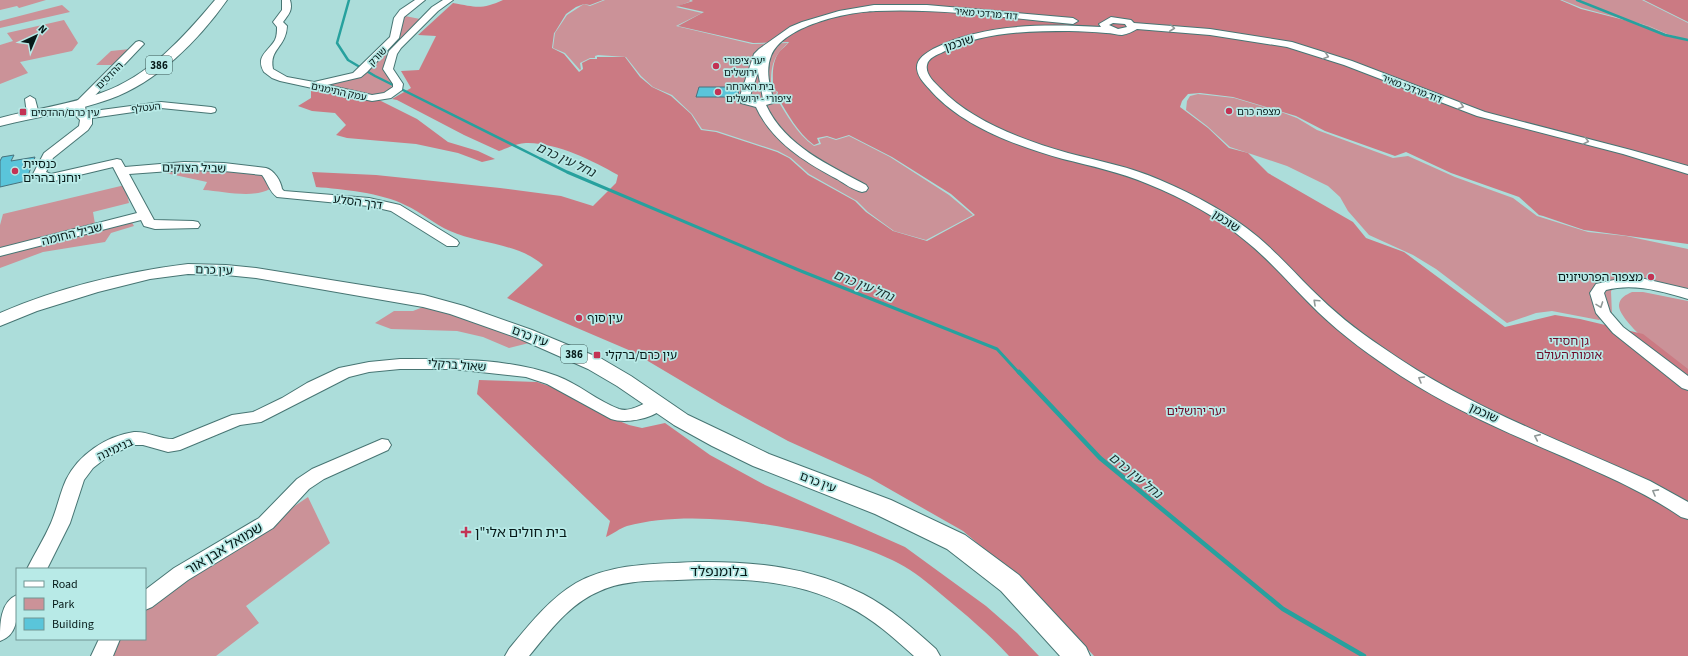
<svg xmlns="http://www.w3.org/2000/svg" width="1688" height="656" font-family="'Source Sans 3','Noto Sans Hebrew',sans-serif">
<style>
.green{fill:#cb9298}
.forest{fill:#cb7a83}
.lines{fill:none;stroke-linecap:round;stroke-linejoin:round}
.stream-far2{stroke:#27a19e;stroke-width:2.5}
.stream-far1{stroke:#27a19e;stroke-width:3}
.stream{stroke:#27a19e;stroke-width:4.5}
.building{fill:#5ac5da;stroke:#46727c}
.minor-casing{stroke:#477573;stroke-width:2}
.major-casing{stroke:#477573;stroke-width:2}
.minor{fill:#fff;fill-rule:evenodd}
.major{fill:#fff;fill-rule:evenodd}
.oneway{stroke:#8f9897}
.poi-dot{fill:#c33354;stroke:#b8eae7;stroke-width:1.5}
.labels{text-anchor:middle;stroke-width:3.5;stroke-linejoin:round;paint-order:stroke}
.far-street-label{font-size:10px;fill:#061918;stroke:#b8eae7}
.far-poi-label{font-size:10px;fill:#061918;stroke:#b8eae7;text-anchor:start}
.shield{fill:#b8eae7;stroke:#3b5856;stroke-width:1}
.shield-label{font-size:11px;font-weight:bold;fill:#061918}
.street-label{font-size:12px;fill:#061918;stroke:#b8eae7}
.poi-label{font-size:12px;fill:#061918;stroke:#b8eae7;text-anchor:start}
.park-label{font-size:12px;fill:#6e0826;stroke:#b8eae7}
.water-label{font-size:13px;font-style:italic;fill:#1a2e2d;stroke:#b8eae7}
.near-poi-label{font-size:14px;fill:#061918;stroke:#b8eae7;text-anchor:start}
.near-street-label{font-size:14px;fill:#061918;stroke:#b8eae7}
</style>
<rect width="100%" height="100%" fill="#acddda"/>
<!-- green -->
<g class="green">
<path d="M0,0H46L19,8L17,6L0,10Z"/>
<path d="M605,0H689L691,1L676,7L702,13L676,26L752,44L788,43C771,58 771,68 771,89L777,92L775,96C787,115 796,133 814,146L821,144L819,139L827,137L836,140L849,136L890,157L949,195L973,215L926,240L894,231L868,212L857,201L809,174L791,158L778,151L717,131L702,129L692,114L672,95L653,87L641,76L626,57L598,55L595,56V58H590L580,63L581,69L580,70L565,53L553,48L555,33L567,15L584,4L590,6Z"/>
<path d="M1562,0H1642L1688,23V40L1667,34L1649,26L1582,8Z"/>
<path d="M62,5L70,12L0,28V21Z"/>
<path d="M405,16L420,19L387,56L384,68L393,85C383,104 340,89 323,85L348,79L397,38L401,20Z"/>
<path d="M64,20L78,43L72,51L20,62L28,73L0,84V45L13,41L7,33Z"/>
<path d="M130,49L112,65H96L111,51Z"/>
<path d="M1198,94L1234,98L1281,112L1297,118L1317,130L1393,158L1408,156L1455,177L1513,198L1537,216L1588,232L1626,236L1688,249V294L1624,280L1611,291L1612,315L1599,320L1552,311L1536,313L1507,323L1436,269L1413,255L1369,235L1348,211L1340,197L1328,186L1287,166L1230,147L1207,126L1186,110L1187,101L1190,96Z"/>
<path d="M159,168L264,174L270,189C251,199 224,191 203,190L207,182L156,171Z"/>
<path d="M125,185L129,203L93,212L95,224L0,249V225L3,214Z"/>
<path d="M131,221L134,226L111,233L105,242L43,252L0,268V255Z"/>
<path d="M1632,292H1643L1688,301V376C1674,364 1618,322 1619,305C1620,297 1626,295 1632,292Z"/>
<path d="M423,307L458,316L529,343L509,348L483,337L457,331L391,329L375,323L394,311H413Z"/>
<path d="M308,497L330,543L246,606L259,623L216,656H107L116,639H145V607Z"/>
</g>
<!-- forest -->
<g class="forest">
<path d="M503,0H603L590,5L584,4L576,7L566,14L555,32L554,33L552,48L564,54L579,72L583,69L582,63L590,59H597V57H625L640,77L652,87L671,96L691,114L701,130L716,132L777,152L789,158L808,175L855,201L866,212L893,231L927,241L975,215L951,194L892,157L849,135L836,139L827,136L817,138L819,143L814,145C797,132 788,114 777,96L778,92L773,89C773,77 771,62 780,51C783,48 787,45 789,42L753,43L678,26L704,12L677,6L693,1L691,0H1560L1581,9L1648,26L1666,34L1688,40V244L1584,230L1543,216L1539,215L1519,197L1451,173L1406,152L1395,156L1325,131L1296,116L1233,97L1200,93L1188,94L1182,101L1180,107L1208,128L1229,148L1248,153L1268,173L1353,222L1366,238L1404,252L1505,327L1555,315L1580,319L1643,334L1688,369V656H1094L1034,591L963,531L870,478L788,441L722,405L631,351L507,298L543,265C518,243 479,244 450,231C434,224 421,212 405,205C382,193 342,189 316,187L312,172L376,175L500,188L561,196L593,206L616,183L618,175C591,160 560,144 528,143C519,142 507,148 499,151L464,135L397,100L392,99L411,88L401,71L419,70L436,36L418,35L453,3C476,7 481,10 503,0Z"/>
<path d="M1644,0H1688V22Z"/>
<path d="M311,87L379,100L417,119L448,142L478,151L495,159L482,162L458,153L416,144L347,138L336,135L346,125L335,113L312,111L298,106L311,98Z"/>
<path d="M479,380L537,382L552,387L602,414L629,425L642,428L665,423L710,455L765,485L905,547L986,606L1017,633L1039,656H1009C989,634 965,614 942,595C928,583 914,571 898,563C891,559 883,556 876,553C811,527 696,507 627,526C620,528 613,534 606,537L610,521L477,394Z"/>
</g>
<g class="lines">
<!-- stream-far2 -->
<g class="stream-far2">
<path d="M349,0L337,43L348,60L375,76L543,160"/>
<path d="M1577,0L1665,35L1688,40"/>
</g>
<!-- stream-far1 -->
<path class="stream-far1" d="M541,159L567,172L801,271L997,349L1019,373"/>
<!-- stream -->
<path class="stream" d="M1019,372L1100,458L1283,609L1364,656"/>
</g>
<!-- building -->
<g class="building">
<path d="M699,87H739L738,97H696Z"/>
<path d="M14,155L11,161L35,157L26,181L0,187V161L2,157Z"/>
</g>
<g class="lines">
<!-- minor casing -->
<g class="minor-casing">
<g id="minor">
<path d="M282,0H290C293,10 289,14 283,22L287,26C286,48 269,48 273,69L287,77L314,82L353,73L390,37L394,18L400,10L415,0H425L404,17L399,38L367,72L361,77L327,85L372,95L384,93L393,87V84L383,69L389,51L432,7L443,0H453L438,11L401,48L397,54L393,69L403,84L402,90L391,98L372,101L280,81L272,78L264,72C255,56 268,52 275,40C277,36 277,31 277,27L273,22L282,10Z"/>
<path d="M874,5H927L1073,18L1078,21L1073,24C1008,18 941,8 876,11C846,12 783,26 771,56C765,71 770,87 774,101L773,103L766,105C785,146 829,165 866,185L868,188L866,191L862,192C853,190 845,184 837,179C805,162 772,142 756,107L741,103L740,96L754,54L759,49L790,27L802,22L839,11ZM758,72L763,99L752,100L750,96Z"/>
<path d="M1111,17L1131,20L1134,23L1210,29L1292,42L1352,61L1485,112L1631,150L1688,166V174L1623,154L1477,116L1344,65L1287,47L1210,35L1137,29C1132,32 1128,34 1122,35C1117,35 1112,33 1106,33C1094,32 1081,31 1069,31C1027,31 980,32 943,52C937,55 928,58 927,65C925,74 934,82 940,88C971,121 1025,141 1068,153C1099,161 1131,167 1160,180C1195,195 1229,213 1258,237C1277,253 1294,272 1311,289C1333,311 1356,330 1382,347C1464,405 1559,440 1650,481L1688,502V519L1681,517C1645,492 1604,475 1564,457C1508,433 1452,409 1401,376C1372,357 1343,336 1318,312C1294,289 1273,263 1247,242C1218,217 1183,198 1148,184C1120,172 1091,166 1063,159C1017,146 964,127 932,92C926,85 918,78 917,69C916,59 926,53 933,49C983,23 1047,24 1101,27L1099,24ZM1113,23L1125,24L1127,27L1118,29L1109,25Z"/>
<path d="M139,41L142,42L144,44L142,46L85,106L86,112L161,102L211,107L215,108L216,110L215,112L211,113L161,108L92,118V124L88,130L53,158L46,172L51,174L117,159L121,160L125,167L184,162L224,163L266,168C274,170 281,181 282,189L284,191L369,198L400,205L457,240L459,243L457,246H447L391,211L369,206L277,197C269,191 268,183 262,175L224,171L184,170L129,174L154,220L193,221L198,222L200,225L198,228L155,229L144,226L141,220L0,256V248L137,213L113,167L50,182L35,177L33,174L44,153L79,126L80,120L76,116L74,105L75,103L136,42Z"/>
<path d="M30,96L35,99L39,114L33,117L27,114L25,99Z"/>
<path d="M1623,278L1645,279L1688,289V299C1661,291 1634,283 1606,290L1604,293L1610,312L1623,327L1688,376V390L1682,388L1613,333L1596,313L1590,293L1596,284Z"/>
<path d="M400,359C451,359 509,358 557,376C579,384 597,401 619,409C635,414 648,396 663,401L665,405C657,419 625,424 611,419L547,384L526,377L453,369H400L369,372L349,377L261,422L240,425L180,450L168,452L143,445H132L107,457L93,468L84,480L70,523L47,569H27C35,553 44,539 51,523C57,509 60,493 66,480C78,455 106,436 134,432C147,431 159,439 173,439L232,415L253,412L282,398L307,383L339,368L369,362Z"/>
<path d="M382,439L388,440L391,445L388,450L324,479L309,489L273,528L188,580L152,607L145,610V590L174,568L259,518L297,479L312,469Z"/>
<path d="M695,562C754,561 811,567 863,594C890,608 914,629 936,649L940,656H914C894,638 873,619 849,607C796,579 736,577 677,580C652,581 623,580 600,591C570,603 549,632 529,656H505L509,649C528,626 549,599 576,583C612,563 655,564 695,562Z"/>
<path d="M17,595C17,613 20,634 0,641C0,624 0,602 17,595Z"/>
<path d="M99,639H120L113,656H91Z"/>
</g>
</g>
<!-- major casing -->
<g class="major-casing">
<g id="major">
<path d="M215,0H227C199,40 156,83 110,99C74,112 36,117 0,126V118C33,109 68,105 101,93C149,76 183,38 215,0Z"/>
<path d="M188,264L226,265L256,268L424,295L464,306L532,330L602,359L631,376L688,415L728,434L769,454L891,500L965,535L1019,575L1086,647L1090,656H1060L1001,591L947,549L875,514L753,466L712,446L674,425L617,386L588,369L518,338L450,314L423,307L256,278L226,275L188,274L150,279L98,292L37,311L0,326V313C60,287 124,272 188,264Z"/>
</g>
</g>
<!-- minor -->
<use href="#minor" class="minor"/>
<!-- major -->
<use href="#major" class="major"/>
</g>
<!-- one-way arrows -->
<defs><path id="oneway-chevron" d="M-2-3.5L2.5 0L-2 3.5" fill="none" stroke-width="1.6" stroke-linecap="round" stroke-linejoin="round"/></defs>
<g class="oneway">
<use href="#oneway-chevron" transform="translate(1172 28) rotate(6)"/>
<use href="#oneway-chevron" transform="translate(1326 56) rotate(18)"/>
<use href="#oneway-chevron" transform="translate(1461 106) rotate(19)"/>
<use href="#oneway-chevron" transform="translate(1586 141) rotate(14)"/>
<use href="#oneway-chevron" transform="translate(1316 302) rotate(-137)"/>
<use href="#oneway-chevron" transform="translate(1600 305) rotate(70)"/>
<use href="#oneway-chevron" transform="translate(1421 379) rotate(-150)"/>
<use href="#oneway-chevron" transform="translate(1537 437) rotate(-156)"/>
<use href="#oneway-chevron" transform="translate(1655 492) rotate(-151)"/>
</g>
<!-- markers -->
<g class="poi-dot">
<circle cx="716" cy="66" r="4"/>
<circle cx="718" cy="92" r="4"/>
<circle cx="1229" cy="111" r="4"/>
<rect x="19" y="108" width="8" height="8" rx="2"/>
<circle cx="15" cy="171" r="4"/>
<circle cx="1651" cy="277" r="4"/>
<circle cx="579" cy="318" r="4"/>
<rect x="593" y="351" width="8" height="8" rx="2"/>
<path d="M464 526h4v4h4v4h-4v4h-4v-4h-4v-4h4z"/>
</g>
<g class="labels">
<!-- far-street labels -->
<g class="far-street-label">
<text transform="translate(986 13) rotate(5)" y="4">דוד מרדכי מאיר</text>
<text transform="translate(377 56) rotate(-45)" y="4">שורק</text>
<text transform="translate(109 75) rotate(-45)" y="4">ההדסים</text>
<text transform="translate(1412 88) rotate(21)" y="4">דוד מרדכי מאיר</text>
<text transform="translate(339 91) rotate(12)" y="4">עמק התימנים</text>
<text transform="translate(146 107) rotate(-6)" y="4">העטלף</text>
</g>
<!-- far-poi labels -->
<g class="far-poi-label">
<text x="724" y="64">יער ציפורי<tspan x="724" dy="12">ירושלים</tspan></text>
<text x="726" y="90">בית הארחה<tspan x="726" dy="12">ציפורי - ירושלים</tspan></text>
<text x="1237" y="115">מצפה כרם</text>
<text x="31" y="116">עין כרם/ההדסים</text>
</g>
<!-- shield labels -->
<g class="shield">
<rect x="146" y="56" width="26" height="18" rx="3"/>
<rect x="561" y="345" width="26" height="18" rx="3"/>
</g>
<g class="shield-label">
<text x="159" y="69">386</text>
<text x="574" y="358">386</text>
</g>
<!-- street labels -->
<g class="street-label">
<text transform="translate(959 43) rotate(-18)" y="4">שוכמן</text>
<text transform="translate(194 168) rotate(1)" y="4">שביל הצוקים</text>
<text transform="translate(358 202) rotate(8)" y="4">דרך הסלע</text>
<text transform="translate(1226 221) rotate(33)" y="4">שוכמן</text>
<text transform="translate(72 234) rotate(-14)" y="4">שביל החומה</text>
<text transform="translate(214 270) rotate(2)" y="4">עין כרם</text>
<text transform="translate(530 336) rotate(21)" y="4">עין כרם</text>
<text transform="translate(457 365) rotate(4)" y="4">שאול ברקלי</text>
<text transform="translate(1484 413) rotate(25)" y="4">שוכמן</text>
<text transform="translate(115 449) rotate(-25)" y="4">בנימינה</text>
<text transform="translate(818 482) rotate(21)" y="4">עין כרם</text>
</g>
<!-- poi labels -->
<g class="poi-label">
<text x="23" y="168">כנסיית<tspan x="23" dy="14">יוחנן בהרים</tspan></text>
<text x="1643" y="281" text-anchor="end">מצפור הפרטיזנים</text>
<text x="587" y="322">עין סוף</text>
<text x="605" y="359">עין כרם/ברקלי</text>
</g>
<!-- park labels -->
<g class="park-label">
<text x="1569" y="345">גן חסידי<tspan x="1569" dy="14">אומות העולם</tspan></text>
<text x="1196" y="415">יער ירושלים</text>
</g>
<!-- water labels -->
<g class="water-label">
<text transform="translate(566 159) rotate(25)" y="5">נחל עין כרם</text>
<text transform="translate(864 285) rotate(22)" y="5">נחל עין כרם</text>
<text transform="translate(1136 475) rotate(39)" y="5">נחל עין כרם</text>
</g>
<!-- near-poi labels -->
<g class="near-poi-label">
<text x="475" y="537">בית חולים אלי"ן</text>
</g>
<!-- near-street labels -->
<g class="near-street-label">
<text transform="translate(224 548) rotate(-31)" y="5">שמואל אבן אור</text>
<text x="719" y="576">בלומנפלד</text>
</g>
</g>
<!-- legend -->
<rect x="16" y="568" width="130" height="72" fill="#b8eae7" stroke="#719694"/>
<rect x="24" y="581" width="20" height="6" fill="#ffffff" stroke="#719694"/>
<text x="52" y="588" font-size="12" fill="#061918">Road</text>
<rect x="24" y="598" width="20" height="12" fill="#cb9298" stroke="#719694"/>
<text x="52" y="608" font-size="12" fill="#061918">Park</text>
<rect x="24" y="618" width="20" height="12" fill="#5ac5da" stroke="#719694"/>
<text x="52" y="628" font-size="12" fill="#061918">Building</text>
<!-- north arrow -->
<g transform="translate(36 36) rotate(44)" stroke="#b8eae7" stroke-width="3" paint-order="stroke">
<path d="M0-3L7 15L0 10L-7 15Z" fill="#061918"/>
<text y="-6" font-size="11" font-weight="bold" text-anchor="middle" fill="#061918">N</text>
</g>
</svg>
